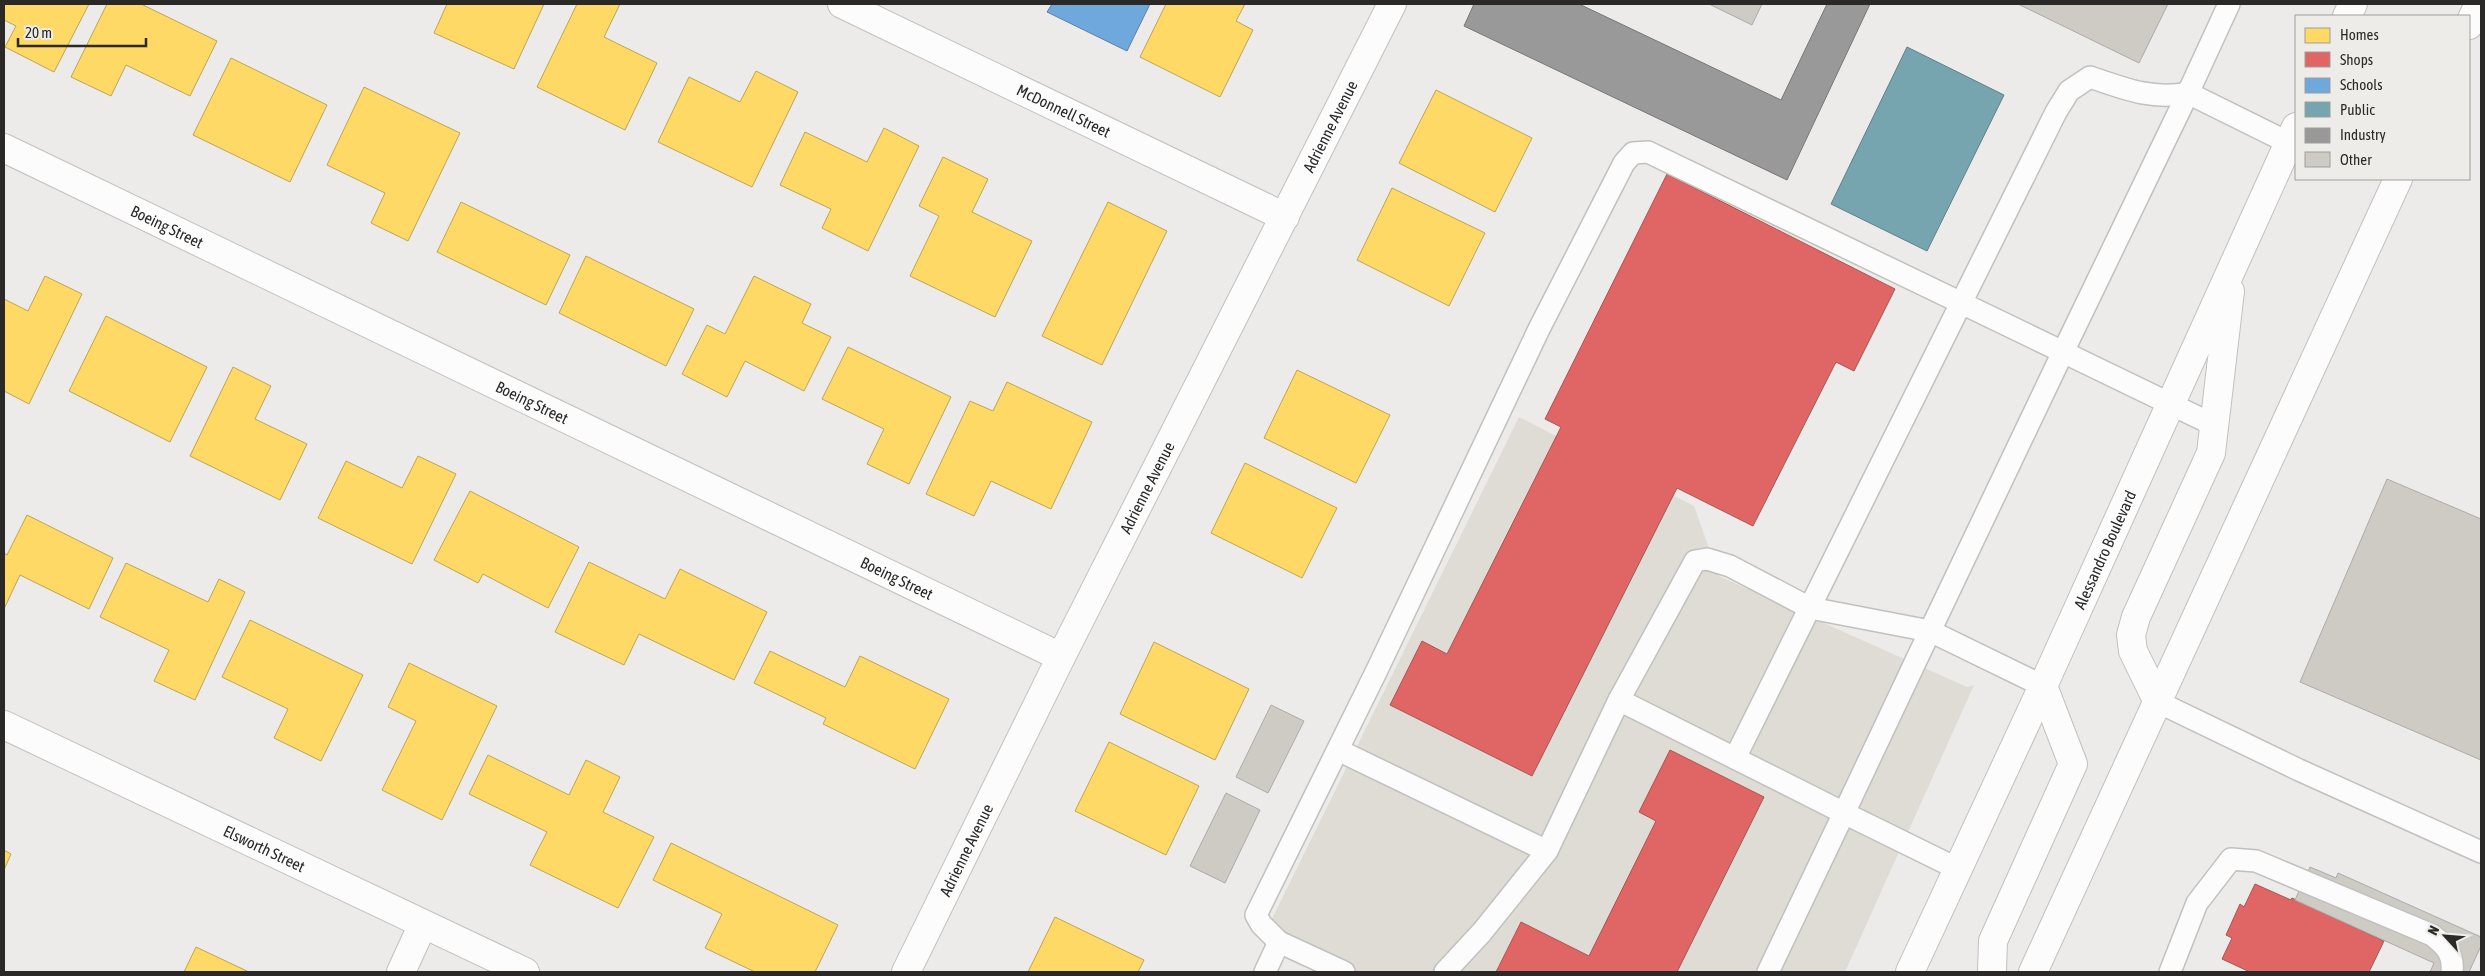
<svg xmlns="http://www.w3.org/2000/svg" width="2485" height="976" font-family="'Asap Condensed',sans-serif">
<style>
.built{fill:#dedcd5}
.homes{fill:#ffd966;stroke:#bfa453}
.shops{fill:#e06666;stroke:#a95453}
.schools{fill:#6fa8dc;stroke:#5a82a6}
.public{fill:#76a5af;stroke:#5f8086}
.industry{fill:#999;stroke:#787777}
.building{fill:#cecbc4;stroke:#acabaa}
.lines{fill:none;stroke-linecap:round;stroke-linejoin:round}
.service-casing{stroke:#c2c0bf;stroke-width:24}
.minor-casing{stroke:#c2c0bf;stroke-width:30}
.tertiary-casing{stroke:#c2c0bf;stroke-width:30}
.primary-casing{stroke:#c2c0bf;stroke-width:30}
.service{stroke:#fcfcfc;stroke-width:21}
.minor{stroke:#fcfcfc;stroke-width:28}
.tertiary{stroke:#fcfcfc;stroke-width:28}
.primary{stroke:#fcfcfc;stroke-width:28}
.labels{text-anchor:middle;stroke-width:5;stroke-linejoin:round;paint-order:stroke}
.street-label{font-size:16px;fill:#2a2928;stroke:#eeece8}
</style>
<rect width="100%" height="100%" fill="#edebe9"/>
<!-- built -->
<path class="built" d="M1519,417L1694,506L1719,576L1967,687L1974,685L1845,972H1345L1270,923Z"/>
<!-- homes -->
<g class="homes">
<path d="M4,4H89L54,72L5,47L16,26L4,20Z"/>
<path d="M107,4H141L217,41L190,96L126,65L111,96L71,77Z"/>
<path d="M447,4H544L514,69L434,33Z"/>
<path d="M577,4H620L604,37L657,63L625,130L537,87Z"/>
<path d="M1166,4H1245L1236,21L1253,30L1220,97L1140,57Z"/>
<path d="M231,58L327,105L290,182L193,135Z"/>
<path d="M756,71L798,92L752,187L658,142L689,77L740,102Z"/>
<path d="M364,87L460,133L408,241L371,223L385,193L327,165Z"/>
<path d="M1436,90L1532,138L1495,212L1399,163Z"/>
<path d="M884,128L919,146L868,251L822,228L831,209L780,185L805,132L867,162Z"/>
<path d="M943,157L988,179L972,212L1032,241L995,317L910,276L939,216L919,206Z"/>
<path d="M1392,188L1485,233L1449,306L1357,260Z"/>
<path d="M461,202L570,255L546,305L437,252Z"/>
<path d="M1108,202L1167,231L1102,365L1042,336Z"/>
<path d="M586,256L694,309L666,366L559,313Z"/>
<path d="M45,276L82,294L29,404L4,391V299L28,311Z"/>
<path d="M754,276L811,304L802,323L831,337L804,391L745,361L727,397L682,374L707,325L725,334Z"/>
<path d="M106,316L207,367L170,442L69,391Z"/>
<path d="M848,347L951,397L909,484L867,464L884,429L822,399Z"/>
<path d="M233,367L271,386L255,419L307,444L280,500L190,456Z"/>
<path d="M1297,370L1390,415L1356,483L1264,438Z"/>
<path d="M1007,382L1092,422L1051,509L991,481L974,516L926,494L970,401L993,411Z"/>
<path d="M418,456L456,474L412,564L318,518L346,461L402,488Z"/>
<path d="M1245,463L1337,508L1302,578L1211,533Z"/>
<path d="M470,491L579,547L548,608L483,574L478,583L434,560Z"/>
<path d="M27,515L113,558L89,609L20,575L4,609V553L7,555Z"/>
<path d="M589,562L665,599L680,569L767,612L734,680L639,634L624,665L555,632Z"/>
<path d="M126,563L208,602L219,579L245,592L195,700L154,681L169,650L100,617Z"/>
<path d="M250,620L363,675L321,761L274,738L288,709L222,677Z"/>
<path d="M1154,642L1249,689L1215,760L1120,714Z"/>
<path d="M770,651L845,687L860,656L949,699L915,769L823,724L826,718L754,683Z"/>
<path d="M409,663L497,706L442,820L382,790L416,721L388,707Z"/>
<path d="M1109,742L1199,786L1166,855L1075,811Z"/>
<path d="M488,755L569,795L586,760L620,777L603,812L654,837L618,908L530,865L547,832L469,794Z"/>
<path d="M671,843L838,925L815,972H755L705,948L722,914L653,880Z"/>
<path d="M4,850L11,854L4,870Z"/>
<path d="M1055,917L1144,960L1138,972H1028Z"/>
<path d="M196,947L249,972H184Z"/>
</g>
<!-- shops -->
<g class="shops">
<path d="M1667,174L1895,289L1854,371L1836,362L1753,526L1677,488L1532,776L1390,705L1422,641L1447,654L1561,427L1545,419Z"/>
<path d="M1670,750L1764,797L1677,972H1496L1521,922L1589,956L1656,821L1639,812Z"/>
<path d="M2255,884L2291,900L2292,898L2384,941L2369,972H2250L2222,959L2232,938L2226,935L2240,904L2244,907Z"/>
</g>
<!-- schools -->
<path class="schools" d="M1052,4H1150L1127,51L1047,12Z"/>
<!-- public -->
<path class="public" d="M1907,47L2004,95L1927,251L1831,204Z"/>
<!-- industry -->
<path class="industry" d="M1474,4H1579L1781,100L1827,4H1870L1787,180L1464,26Z"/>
<!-- building -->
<g class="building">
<path d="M1709,4H1762L1752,25Z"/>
<path d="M2018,4H2168L2139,63Z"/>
<path d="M2387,479L2481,519V760L2300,682Z"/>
<path d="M1271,705L1304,721L1268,793L1236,777Z"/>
<path d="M1226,793L1260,810L1225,883L1190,866Z"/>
<path d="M2310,867L2336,878L2338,873L2481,937V946L2469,972H2430L2434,963L2295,900Z"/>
</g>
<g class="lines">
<!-- service casing -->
<g class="service-casing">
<g id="service">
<path d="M2229,4L2188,93L2289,143"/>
<path d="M2188,93L2063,352L2216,426"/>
<path d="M1619,700L1695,561L1707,559L1730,566L1810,608L1930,631L1844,813L1958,869"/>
<path d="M2158,702L2299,770L2481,852"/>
<path d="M1338,750L1547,851"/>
<path d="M1735,758L2056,112L2069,91L2090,77C2125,89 2152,100 2188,93"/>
<path d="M1279,942L1261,924L1256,915L1377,670L1539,329L1624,163L1633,153L1648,152L2063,352L1930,631L2043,686"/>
<path d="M1265,972L1279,942L1344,972"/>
<path d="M1445,972L1482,932L1547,851L1619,700L1844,813L1768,972"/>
<path d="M2170,972L2197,903L2231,859L2256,861L2432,935C2446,946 2454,954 2452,972"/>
</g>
</g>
<!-- minor casing -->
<g class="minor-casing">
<g id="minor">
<path id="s1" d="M842,4L1285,217"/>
<path id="s2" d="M4,148L1061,657"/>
<path d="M401,972L423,924"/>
<path id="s3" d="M906,972L1061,657L1392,4"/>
</g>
</g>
<!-- tertiary casing -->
<g class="tertiary-casing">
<g id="tertiary">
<path id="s4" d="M4,725L525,972"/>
</g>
</g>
<!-- primary casing -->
<g class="primary-casing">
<g id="primary">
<path d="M2347,16L2353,4"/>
<path d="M2469,25L2479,4"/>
<path d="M2158,702L2133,651L2131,635L2136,617L2211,453L2230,291"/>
<path id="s5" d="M1910,972L2043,686L2296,127"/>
<path d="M1992,972L1993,941L2073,764L2043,686"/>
<path d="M2033,972L2398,179"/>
</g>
</g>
<!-- service -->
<use href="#service" class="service"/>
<!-- minor -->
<use href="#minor" class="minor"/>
<!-- tertiary -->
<use href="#tertiary" class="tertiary"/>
<!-- primary -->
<use href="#primary" class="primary"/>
</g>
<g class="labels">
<!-- street labels -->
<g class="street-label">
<text dy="6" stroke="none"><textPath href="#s1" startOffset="246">McDonnell Street</textPath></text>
<text dy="6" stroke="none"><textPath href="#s3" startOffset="946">Adrienne Avenue</textPath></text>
<text dy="6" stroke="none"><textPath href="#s2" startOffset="181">Boeing Street</textPath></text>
<text dy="6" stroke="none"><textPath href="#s2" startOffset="586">Boeing Street</textPath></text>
<text dy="6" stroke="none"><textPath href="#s3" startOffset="541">Adrienne Avenue</textPath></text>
<text dy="6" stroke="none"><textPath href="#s5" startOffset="465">Alessandro Boulevard</textPath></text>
<text dy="6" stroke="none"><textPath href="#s2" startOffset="991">Boeing Street</textPath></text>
<text dy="6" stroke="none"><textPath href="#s4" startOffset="288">Elsworth Street</textPath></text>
<text dy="6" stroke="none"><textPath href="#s3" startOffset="136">Adrienne Avenue</textPath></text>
</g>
</g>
<!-- border -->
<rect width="2485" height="976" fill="none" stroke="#2a2928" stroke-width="10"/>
<!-- legend -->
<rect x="2295" y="15" width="175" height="165" fill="#eeece8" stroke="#a09e9b"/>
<rect x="2305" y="28" width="25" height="15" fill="#ffd966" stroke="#a09e9b"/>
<text x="2340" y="40" font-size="15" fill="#2a2928">Homes</text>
<rect x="2305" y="52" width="25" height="15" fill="#e06666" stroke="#a09e9b"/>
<text x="2340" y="65" font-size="15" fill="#2a2928">Shops</text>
<rect x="2305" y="78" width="25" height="15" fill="#6fa8dc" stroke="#a09e9b"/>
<text x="2340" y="90" font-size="15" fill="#2a2928">Schools</text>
<rect x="2305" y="102" width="25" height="15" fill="#76a5af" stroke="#a09e9b"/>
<text x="2340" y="115" font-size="15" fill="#2a2928">Public</text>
<rect x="2305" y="128" width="25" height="15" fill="#999999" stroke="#a09e9b"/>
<text x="2340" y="140" font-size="15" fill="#2a2928">Industry</text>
<rect x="2305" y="152" width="25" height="15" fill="#cecbc4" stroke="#a09e9b"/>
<text x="2340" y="165" font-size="15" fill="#2a2928">Other</text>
<!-- north arrow -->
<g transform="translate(2445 936) rotate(296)" stroke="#eeece8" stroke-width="4" paint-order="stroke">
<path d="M0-4L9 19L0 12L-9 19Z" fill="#2a2928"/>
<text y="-8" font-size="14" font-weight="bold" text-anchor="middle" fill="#2a2928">N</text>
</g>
<!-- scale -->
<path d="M18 38v8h128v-8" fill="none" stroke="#2a2928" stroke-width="2.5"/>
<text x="25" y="38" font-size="15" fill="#2a2928" stroke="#eeece8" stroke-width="4" paint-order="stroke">20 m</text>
</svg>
